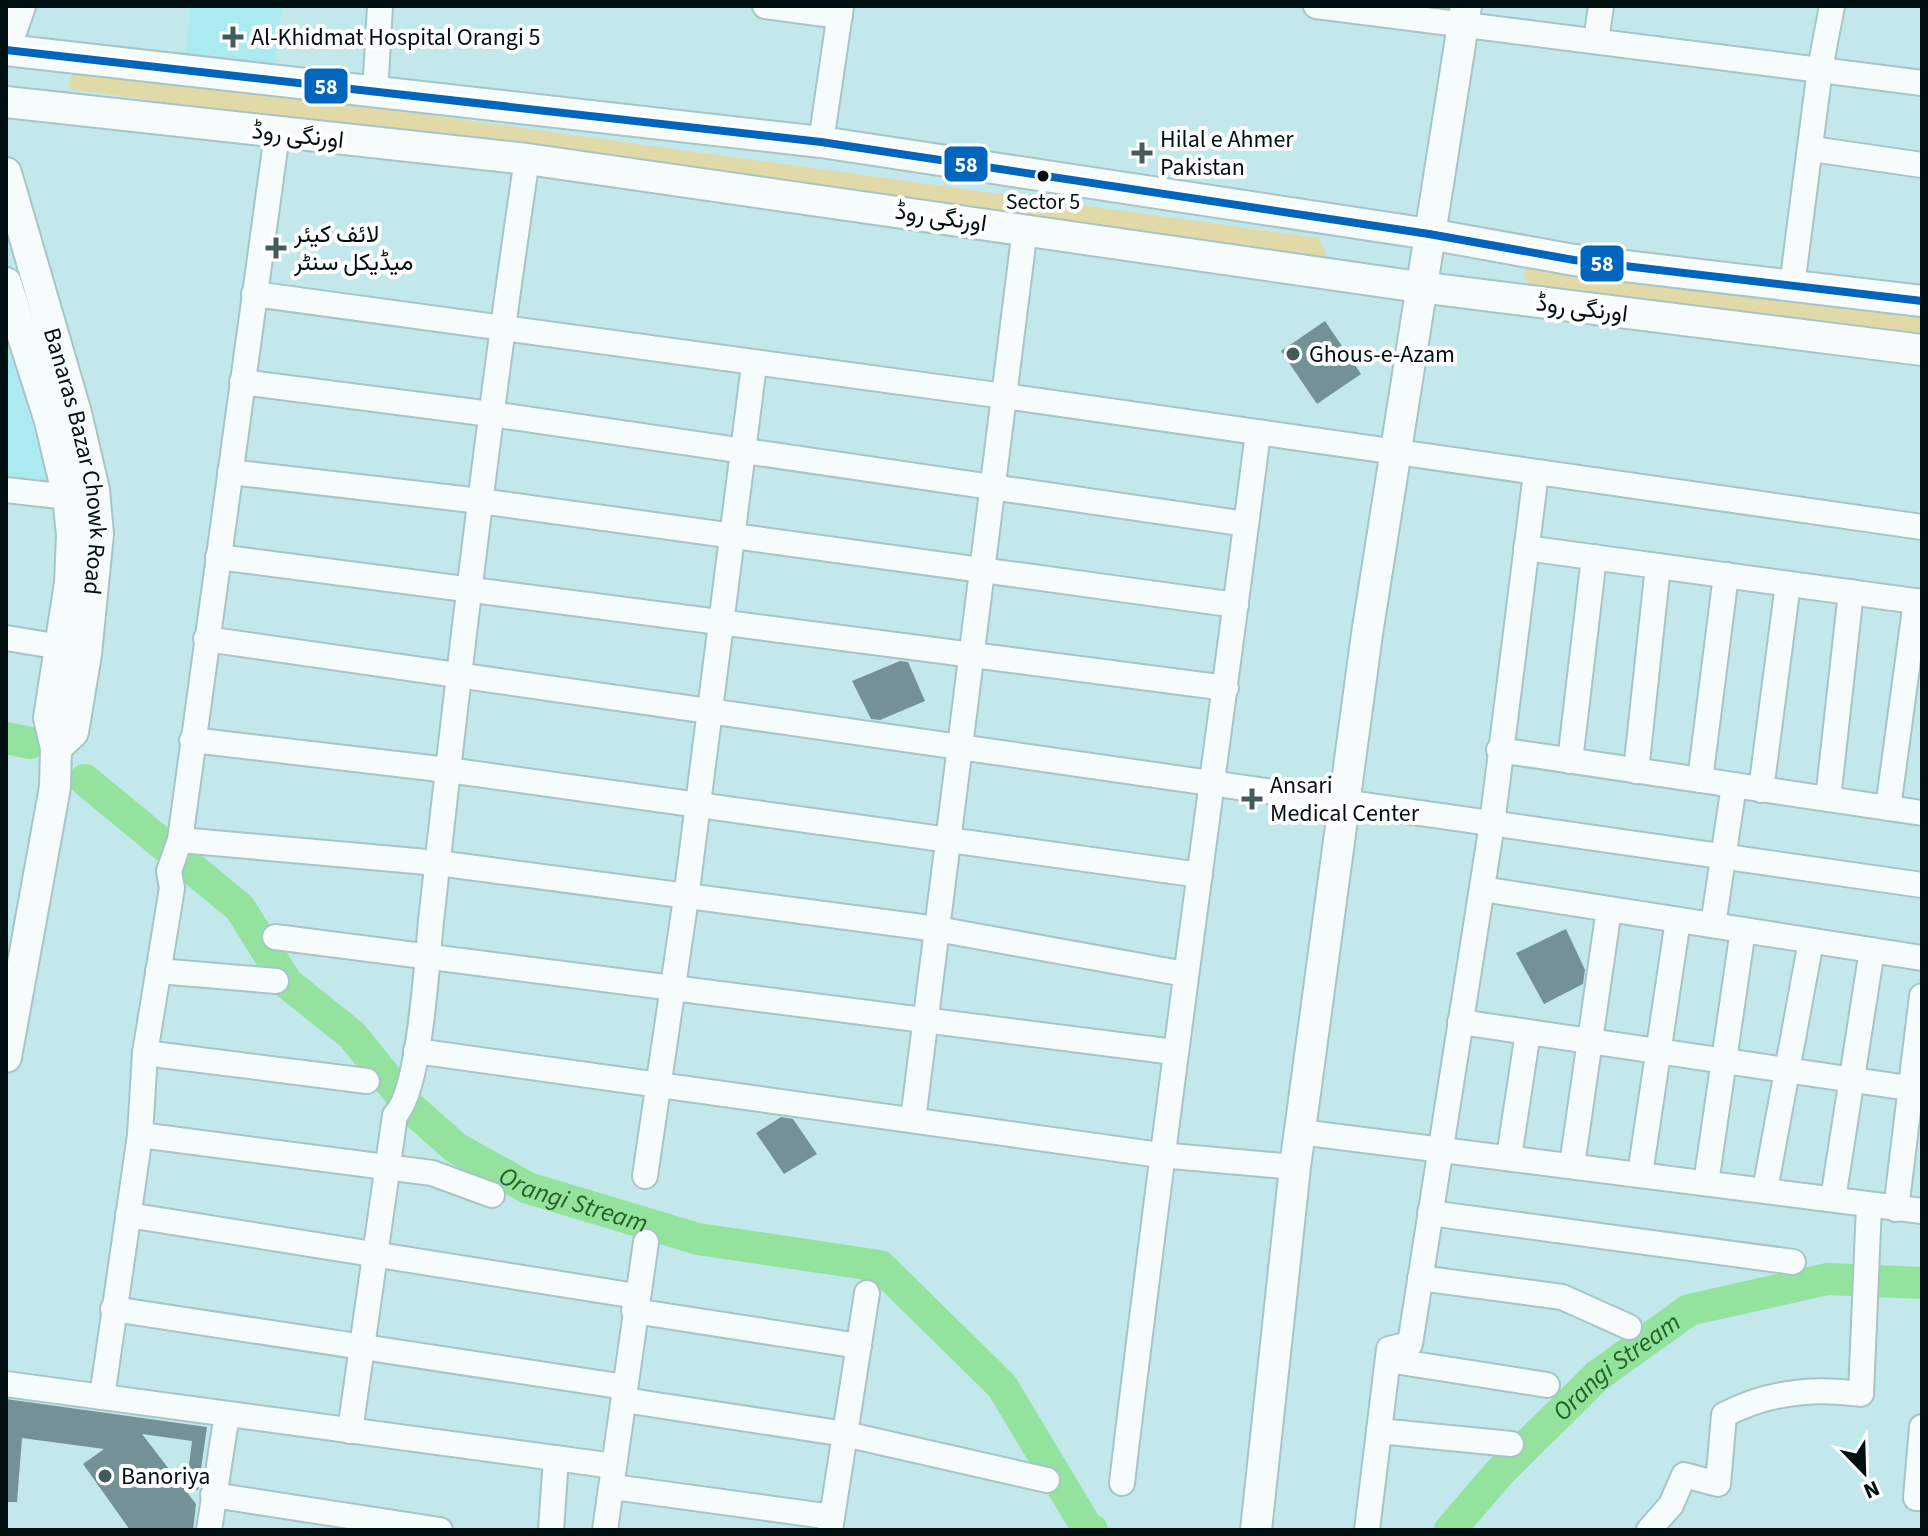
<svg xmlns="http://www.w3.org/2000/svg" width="1928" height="1536" font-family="'Source Sans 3',Vazirmatn,sans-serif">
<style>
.built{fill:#abeaef}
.green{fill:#e1d9a7}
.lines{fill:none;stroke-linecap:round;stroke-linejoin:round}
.river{stroke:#93e29e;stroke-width:32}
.building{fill:#749295}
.minor-casing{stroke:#a7c4c7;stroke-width:28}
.major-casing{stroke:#a7c4c7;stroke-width:34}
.minor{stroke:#f6fcfc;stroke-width:24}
.major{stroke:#f6fcfc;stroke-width:30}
.bus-1-casing{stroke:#fff;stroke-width:14}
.bus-1{stroke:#0065bd;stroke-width:8}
.poi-dot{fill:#445b5e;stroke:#fff;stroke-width:3}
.bus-dot{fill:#000f11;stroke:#fff;stroke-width:3}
.labels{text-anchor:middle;stroke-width:8;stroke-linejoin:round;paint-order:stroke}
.bus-label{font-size:22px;fill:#000f11;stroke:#fff}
.poi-label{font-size:24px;fill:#000f11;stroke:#fff;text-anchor:start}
.street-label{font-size:24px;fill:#000f11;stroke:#fff}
.water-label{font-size:26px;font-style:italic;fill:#236223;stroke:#fff}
.line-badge{stroke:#fff;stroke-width:3}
.badge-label{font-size:22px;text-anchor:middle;font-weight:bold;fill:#fff}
</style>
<rect width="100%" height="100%" fill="#c2e8ec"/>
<!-- built -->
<g class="built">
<path d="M190,6H282L274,80L184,69Z"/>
<path d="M6,341L52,489L6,484Z"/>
</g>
<!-- green -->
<g class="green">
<path d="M73,66L1319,238L1326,255L1320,260L69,89Z"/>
<path d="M1535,265L1922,317V340L1533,288L1523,276L1526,268Z"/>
</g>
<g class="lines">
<!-- river -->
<g class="river">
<path d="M6,738L30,743"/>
<path id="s1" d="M85,780L240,908L287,983L352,1035L411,1108L456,1148L528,1188L698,1239L880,1266L1002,1386L1086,1526L1092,1530"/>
<path id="s2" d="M1450,1530L1499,1473L1597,1376L1689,1310L1827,1279L1922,1283"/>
</g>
</g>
<!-- building -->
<g class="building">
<path d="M1325,321L1361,374L1317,404L1281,351Z"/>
<path d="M900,661L908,662L925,701L880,720L871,719L852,681Z"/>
<path d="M1566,929L1585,970L1583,984L1544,1004L1516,953Z"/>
<path d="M781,1117L793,1119L817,1154L784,1174L756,1133Z"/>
<path d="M6,1399L207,1427L198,1490L186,1489L192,1441L142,1434L196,1504L193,1530H130L83,1464L104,1449L22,1438L17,1502H6Z"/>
</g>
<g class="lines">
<!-- minor casing -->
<g class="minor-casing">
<g id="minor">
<path d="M765,6L840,16"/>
<path d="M1316,6L1922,83"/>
<path d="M1596,41L1601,6"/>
<path d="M375,94L380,6"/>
<path d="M821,142L841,6"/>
<path d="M1812,149L1922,165"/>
<path d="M1792,286L1820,69L1832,6"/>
<path d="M254,294L1004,396L1922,527"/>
<path d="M242,382L491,414L1246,524"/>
<path d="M230,472L480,501L1236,605"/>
<path d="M6,490L68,497"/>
<path d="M1526,548L1922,602"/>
<path d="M218,557L1226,688"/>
<path d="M6,638L61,647"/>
<path d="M206,639L1922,885"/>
<path d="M192,740L448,770L1200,875"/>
<path d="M1499,750L1922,813"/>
<path d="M1570,761L1594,557"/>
<path d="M1636,771L1658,566"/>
<path d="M1700,780L1726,575"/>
<path d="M1761,790L1788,584"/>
<path d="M1828,799L1851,592"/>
<path d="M1888,808L1916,601"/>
<path d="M180,840L438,863L937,929L1185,974"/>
<path d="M1482,889L1922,958"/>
<path d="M1713,925L1734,785"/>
<path d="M275,937L1174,1052"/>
<path d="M158,971L276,981"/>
<path d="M1460,1022L1922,1090"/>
<path d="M416,1051L1160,1155L1295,1167"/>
<path d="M145,1053L367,1081"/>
<path d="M913,1120L1025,229"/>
<path d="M1300,1132L1922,1211"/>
<path d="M140,1135L432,1173L492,1195"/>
<path d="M1509,1157L1528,1032"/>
<path d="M1572,1165L1609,909"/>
<path d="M1640,1174L1678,920"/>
<path d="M645,1176L686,898L754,365"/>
<path d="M1706,1183L1743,930"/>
<path d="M1765,1190L1811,941"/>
<path d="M1833,1199L1872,950"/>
<path d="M1896,1209L1922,996"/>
<path d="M1430,1213L1793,1262"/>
<path d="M128,1215L636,1296"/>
<path d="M1420,1278L1562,1297L1629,1327"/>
<path d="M113,1309L625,1387"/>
<path d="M634,1311L859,1346"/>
<path d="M1388,1360L1547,1385"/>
<path d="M6,1384L614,1466"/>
<path d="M102,1397L140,1135L145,1053L172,888L169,871L180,840L277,134"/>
<path d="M624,1400L845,1434L1047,1480"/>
<path d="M1922,1427L1916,1498H1922"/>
<path d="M350,1431L395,1115C420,1092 427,960 431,921C459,667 489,413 527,159"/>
<path d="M1379,1431L1511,1444"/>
<path d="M1122,1483C1163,1132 1213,783 1258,433"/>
<path d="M613,1487L832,1517"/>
<path d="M213,1495L440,1530"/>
<path d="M209,1530L227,1414"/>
<path d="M551,1530L556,1458"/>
<path d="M605,1530L646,1242"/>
<path d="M830,1530L867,1293"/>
<path d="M1367,1530L1389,1349L1410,1344L1492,824L1536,473"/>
<path d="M1649,1530L1671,1505L1684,1475L1718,1484L1724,1415C1768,1392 1813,1387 1861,1394L1869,1205"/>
</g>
</g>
<!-- major casing -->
<g class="major-casing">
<g id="major">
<path d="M6,46L20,6"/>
<path d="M6,50L821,142L1429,234L1574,260L1922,301"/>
<path d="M6,102L527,159L1419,287L1922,350"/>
<path id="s3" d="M6,173L76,413L94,490L98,534L86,654L73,732L56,748"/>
<path d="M6,283L50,421L68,497L72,535L70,583L49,718L56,748L55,787L6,1057"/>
<path d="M1256,1530L1295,1167L1367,634L1466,6"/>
</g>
</g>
<!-- minor -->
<use href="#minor" class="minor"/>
<!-- major -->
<use href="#major" class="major"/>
<!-- bus-1 casing -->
<g class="bus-1-casing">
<path id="bus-1" d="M6,50L821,142L1429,234L1574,260L1922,301"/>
</g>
<!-- bus-1 -->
<use href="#bus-1" class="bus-1"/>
</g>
<!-- markers -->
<g class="poi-dot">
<path d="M229 25h8v8h8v8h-8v8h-8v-8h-8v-8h8z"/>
<path d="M1138 141h8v8h8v8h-8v8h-8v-8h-8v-8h8z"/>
<path d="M272 236h8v8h8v8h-8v8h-8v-8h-8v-8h8z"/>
<circle cx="1293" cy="354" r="8"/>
<path d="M1248 787h8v8h8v8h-8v8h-8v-8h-8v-8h8z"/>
<circle cx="105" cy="1476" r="8"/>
</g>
<circle class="bus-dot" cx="1043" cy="176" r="7"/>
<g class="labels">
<!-- bus labels -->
<g class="bus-label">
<text x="1043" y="209">Sector 5</text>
</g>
<!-- poi labels -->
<g class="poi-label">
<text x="251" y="45">Al-Khidmat Hospital Orangi 5</text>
<text x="1160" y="147">Hilal e Ahmer<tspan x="1160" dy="28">Pakistan</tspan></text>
<text x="294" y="242">لائف کیئر<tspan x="294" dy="28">میڈیکل سنٹر</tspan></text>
<text x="1309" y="362">Ghous-e-Azam</text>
<text x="1270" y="793">Ansari<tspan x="1270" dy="28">Medical Center</tspan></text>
<text x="121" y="1484">Banoriya</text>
</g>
<!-- street labels -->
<g class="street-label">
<text transform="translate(298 135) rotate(6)" y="8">اورنگی روڈ</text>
<text transform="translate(941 217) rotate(8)" y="8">اورنگی روڈ</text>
<text transform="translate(1582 308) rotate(7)" y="8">اورنگی روڈ</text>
<text dy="8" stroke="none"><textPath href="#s3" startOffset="298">Banaras Bazar Chowk Road</textPath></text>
</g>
<!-- water labels -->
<g class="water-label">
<text dy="9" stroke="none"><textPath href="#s1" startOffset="656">Orangi Stream</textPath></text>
<text dy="9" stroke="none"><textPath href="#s2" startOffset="234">Orangi Stream</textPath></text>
</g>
</g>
<g class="line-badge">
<rect x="303" y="67" width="46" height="38" rx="8" fill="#0065bd"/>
<rect x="943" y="145" width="46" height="38" rx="8" fill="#0065bd"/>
<rect x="1579" y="244" width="46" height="39" rx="8" fill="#0065bd"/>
</g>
<g class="badge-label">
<text x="326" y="94">58</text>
<text x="966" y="172">58</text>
<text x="1602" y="271">58</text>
</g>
<!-- border -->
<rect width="1928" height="1536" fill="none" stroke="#000f11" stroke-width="16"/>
<!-- north arrow -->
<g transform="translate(1864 1472) rotate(157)" stroke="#ffffff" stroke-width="6" paint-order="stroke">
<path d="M0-6L14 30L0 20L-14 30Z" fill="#000f11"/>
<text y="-12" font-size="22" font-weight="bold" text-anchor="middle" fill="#000f11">N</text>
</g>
</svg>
